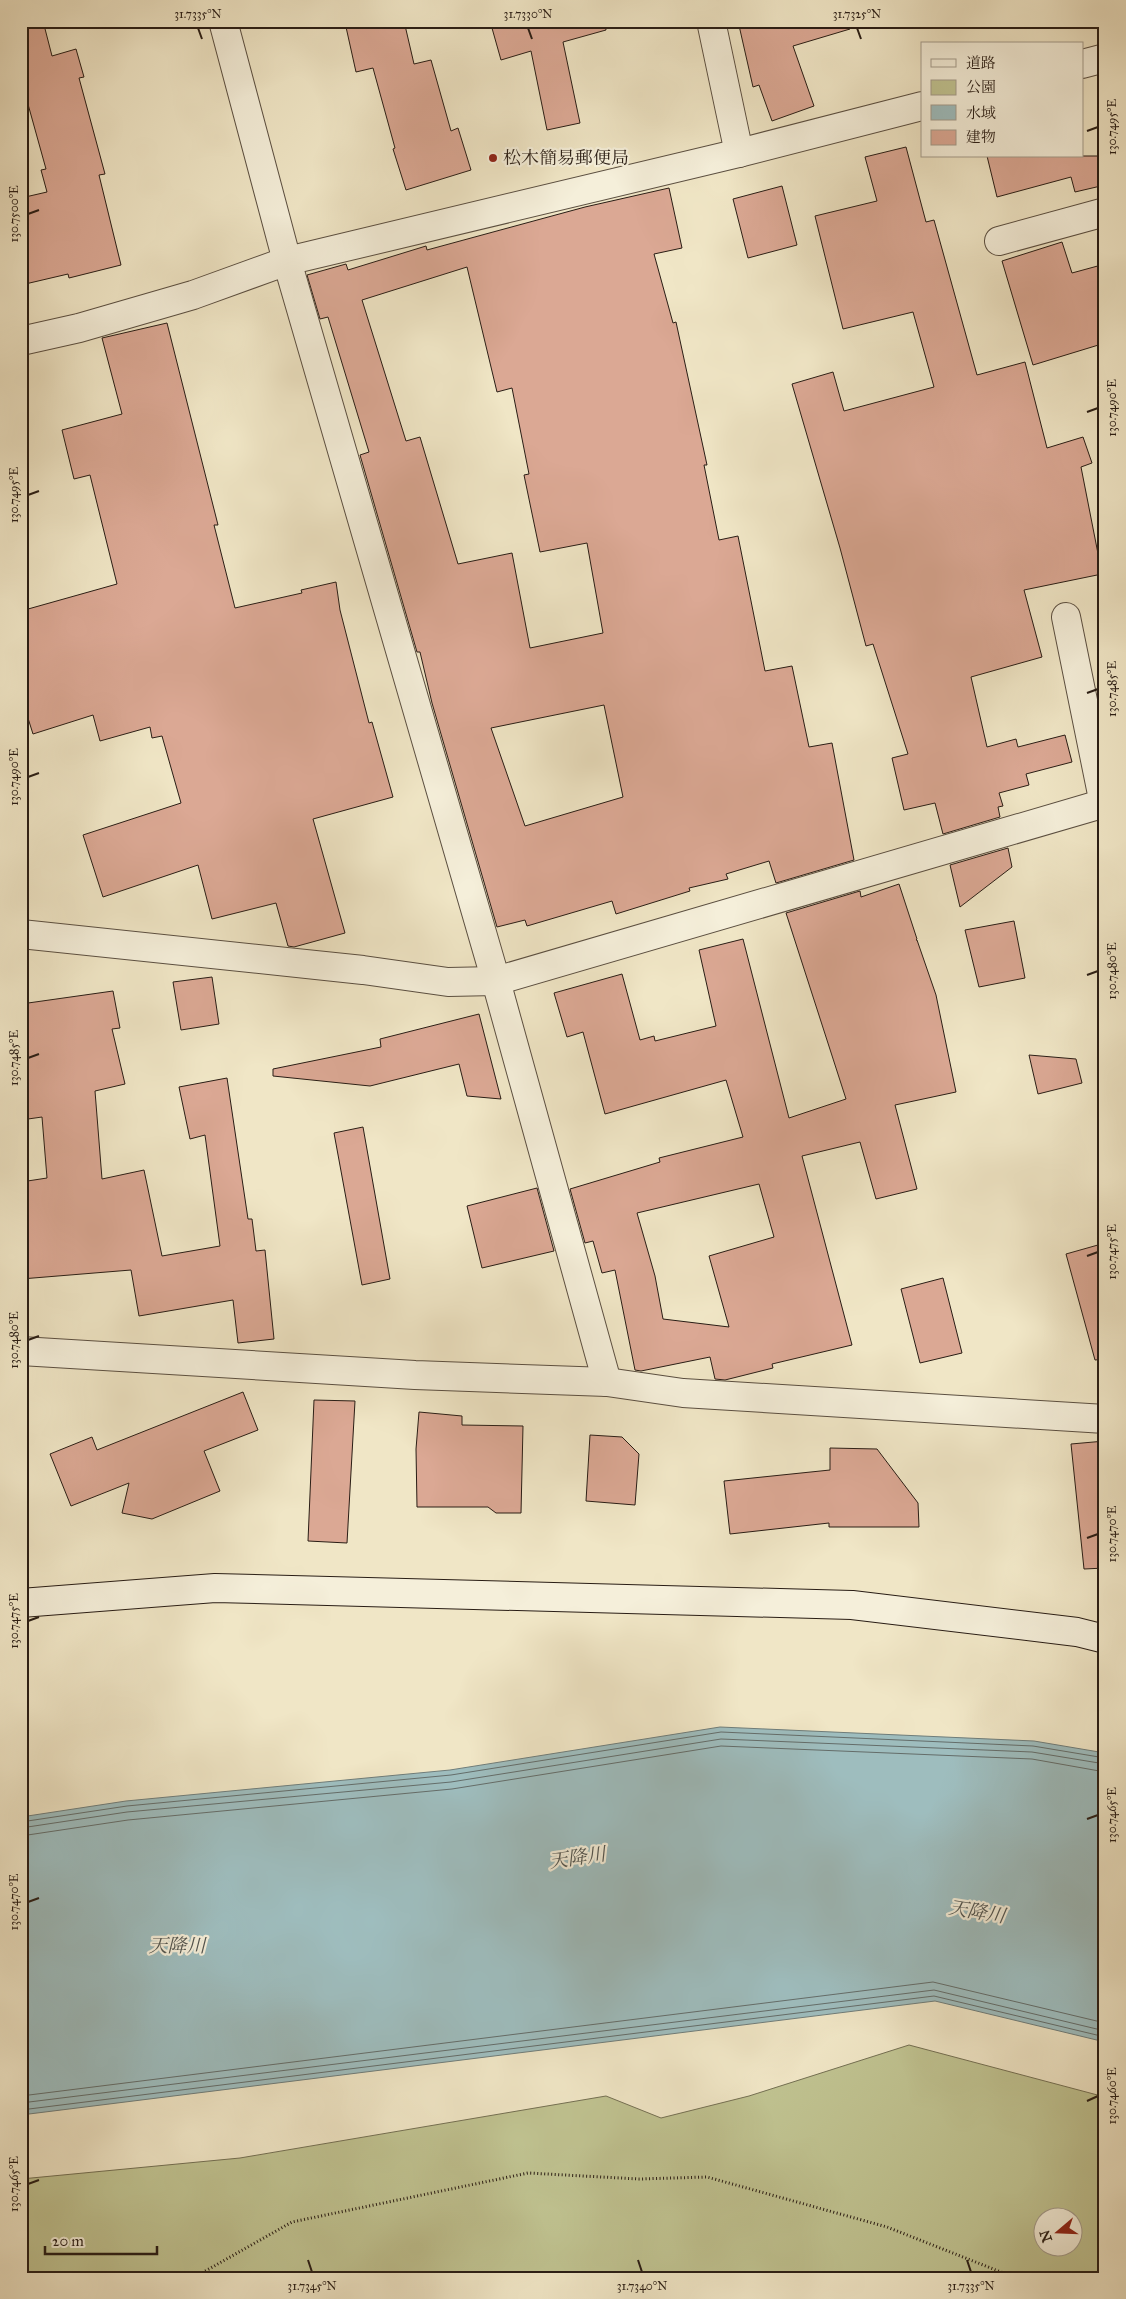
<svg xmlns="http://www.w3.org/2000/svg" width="1126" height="2299" font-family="'IM FELL Great Primer','Noto Serif JP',serif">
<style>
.green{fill:#c0c391;stroke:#747053;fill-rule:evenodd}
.water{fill:#9ebdbe;stroke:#6f7d7a}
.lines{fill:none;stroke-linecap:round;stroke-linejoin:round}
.shore{stroke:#646d6a;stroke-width:1}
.building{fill:#dba894;stroke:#291d15;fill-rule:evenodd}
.street-casing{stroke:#5b4f41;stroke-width:30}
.secondary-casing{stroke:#291d15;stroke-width:30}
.path{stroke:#291d15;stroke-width:3;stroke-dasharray:1 2.5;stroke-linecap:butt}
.street{stroke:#f5efda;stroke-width:28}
.secondary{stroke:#f5efda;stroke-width:28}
.ticks{fill:none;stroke:#291d15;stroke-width:2}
.poi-dot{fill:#8f2418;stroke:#f5efda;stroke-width:2}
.labels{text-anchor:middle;stroke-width:4.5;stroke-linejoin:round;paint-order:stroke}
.poi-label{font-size:18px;fill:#291d15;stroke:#f5efda;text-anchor:start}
.water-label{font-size:19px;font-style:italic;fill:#525550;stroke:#f5efda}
.neatline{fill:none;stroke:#291d15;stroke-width:2}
.ticks-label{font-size:12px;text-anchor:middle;fill:#291d15}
</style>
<rect width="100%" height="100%" fill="#f0e6c6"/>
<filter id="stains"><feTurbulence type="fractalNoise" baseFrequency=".004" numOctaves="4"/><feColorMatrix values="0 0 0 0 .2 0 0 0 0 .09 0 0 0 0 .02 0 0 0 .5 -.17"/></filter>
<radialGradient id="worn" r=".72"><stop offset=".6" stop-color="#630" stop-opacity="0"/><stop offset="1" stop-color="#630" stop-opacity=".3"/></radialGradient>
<!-- green -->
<path class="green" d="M909,2045L1105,2097V2278H21V2179L240,2158L606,2096L661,2118L749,2096ZM1044,2216H1074V2246H1044Z"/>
<!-- water -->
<path class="water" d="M720,1727L1034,1741L1105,1753V2042L935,2001L21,2115V1817L126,1801L450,1770Z"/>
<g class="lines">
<!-- shore -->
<g class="shore">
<path d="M21,1822L127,1806L451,1775L721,1732L1033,1746L1105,1758"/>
<path d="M21,1828L127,1812L451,1782L721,1739L1032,1752L1105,1764"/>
<path d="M21,1836L128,1820L452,1789L721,1746L1032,1759L1105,1772"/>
<path d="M21,2096L933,1982L1105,2023"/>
<path d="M21,2103L934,1990L1105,2031"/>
<path d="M21,2110L934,1996L1105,2037"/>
</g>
</g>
<!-- building -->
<g class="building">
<path d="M21,21H43L52,56L76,49L84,77L79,78L105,174L99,175L121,265L69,278L68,274L21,285V198L47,192L41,170L46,169L21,79Z"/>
<path d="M370,21H404L414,64L431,60L451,131L458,128L471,170L406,190L393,149L395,148L373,68L356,72L346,27Z"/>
<path d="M490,21H605L606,30L563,42L580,123L547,130L531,51L501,60Z"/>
<path d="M738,21H849L850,29L793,46L814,106L772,121L759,85L753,87Z"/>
<path d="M906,147L926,222L934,220L977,375L1025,362L1047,448L1083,437L1092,463L1081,467L1102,574L1024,590L1042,657L971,677L987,747L1016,739L1018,747L1065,735L1072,762L1026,774L1029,785L999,793L1003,806L998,807L1000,817L943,834L935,803L904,810L892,758L908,754L873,644L866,646L840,548L792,384L833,372L844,411L934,387L913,312L843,329L815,216L877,201L865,157Z"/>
<path d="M987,156H1105V185L1075,192L1071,177L997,197Z"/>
<path d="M782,186L797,245L748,258L733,199Z"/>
<path d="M669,188L682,248L654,254L673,323L676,322L707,465H704L719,540L738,536L765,671L792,666L809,747L832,743L854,860L776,883L769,861L726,874L728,879L689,888L690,891L616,914L612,901L527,926L525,920L497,927L432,703L420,652H417L360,455L369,452L328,317L320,319L307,275L346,264L348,270L426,246L427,250L585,207ZM467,267L497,392L512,388L529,474L524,475L540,552L587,543L603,633L530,648L512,553L458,564L420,437L406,441L362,300ZM604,705L623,797L525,826L491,728Z"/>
<path d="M1062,242L1072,273L1105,264V343L1033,365L1002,261Z"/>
<path d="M167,323L218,525H214L235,608L302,593L301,590L336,582L340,610L369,723L372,722L393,797L313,819L345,933L294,947L288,946L276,903L212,919L198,865L103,897L83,835L181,803L162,736L152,738L150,727L100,741L93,715L33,734L21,696V611L117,584L90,475L74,479L62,430L122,414L102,338Z"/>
<path d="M1008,848L1012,867L960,907L950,865Z"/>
<path d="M899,884L917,939L916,940H917L936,995L956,1092L895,1105L917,1189L876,1199L860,1142L802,1156L852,1345L772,1364L773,1368L725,1380L715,1379L710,1357L641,1371L635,1370L615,1270L602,1273L593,1241L585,1243L570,1189L660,1162L659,1158L743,1137L726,1080L605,1114L583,1032L567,1037L554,993L622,974L640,1040L654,1036L655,1041L716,1026L699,950L743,939L789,1118L846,1099L786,913L860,891L861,897ZM759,1184L774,1237L709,1256L729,1327L663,1319L655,1276L637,1213Z"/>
<path d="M1014,921L1025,978L979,987L965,930Z"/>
<path d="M212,977L219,1024L181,1030L173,982Z"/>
<path d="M113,991L120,1028L112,1029L125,1084L95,1091L102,1179L144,1170L162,1256L220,1246L205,1135L190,1139L179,1087L227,1078L248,1219H252L256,1251L265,1250L274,1339L238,1343L233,1300L139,1316L131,1270L21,1279V1182L47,1178L42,1117L21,1120V1004Z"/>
<path d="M479,1014L501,1099L467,1096L459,1064L370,1086L273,1076V1069L381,1047L380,1039Z"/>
<path d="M1029,1055L1076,1059L1082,1083L1038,1094Z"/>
<path d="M363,1127L390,1279L362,1285L334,1133Z"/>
<path d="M537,1188L554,1251L482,1268L467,1206Z"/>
<path d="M1105,1243V1359L1095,1360L1066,1254Z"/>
<path d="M943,1278L962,1353L920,1363L901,1289Z"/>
<path d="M243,1392L258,1430L204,1451L220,1491L152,1519L122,1513L129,1483L71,1506L50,1454L92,1437L97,1450Z"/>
<path d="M314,1400L355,1401L347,1543L308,1541Z"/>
<path d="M419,1412L462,1416V1425L523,1426L521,1513H496L488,1507H417L416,1449Z"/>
<path d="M590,1435L622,1437L639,1454L635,1505L586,1501Z"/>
<path d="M1105,1441V1568L1084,1569L1071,1444Z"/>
<path d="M830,1448L877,1449L918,1503L919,1527H829V1523L730,1534L724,1481L830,1470Z"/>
</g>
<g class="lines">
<!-- street casing -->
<g class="street-casing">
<g id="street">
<path d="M223,21L287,261L496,981L607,1382"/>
<path d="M711,21L739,153"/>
<path d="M1082,64L1105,58"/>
<path d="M999,241L1105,212"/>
<path d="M21,341L79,328L193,295L287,261L739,153L922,106"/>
<path d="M1066,617L1104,804"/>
<path d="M21,934L363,970L448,982L496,981L1105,803"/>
<path d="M21,1351L415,1375L607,1382L683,1393L1105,1419"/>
</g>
</g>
<!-- secondary casing -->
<g class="secondary-casing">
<path id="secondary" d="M21,1603L215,1588L852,1605L1077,1632L1105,1639"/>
</g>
<!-- path -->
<path class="path" d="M193,2278L292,2222L528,2173L639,2179L707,2177L887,2227L1016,2278"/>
<!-- street -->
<use href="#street" class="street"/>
<!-- secondary -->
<use href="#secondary" class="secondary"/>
</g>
<!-- ticks -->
<path class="ticks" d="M198,28L202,39M528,28L532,39M857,28L861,39M1087,131L1098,127M28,214L39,210M1087,412L1098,408M28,495L39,491M1087,693L1098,689M28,777L39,773M1087,975L1098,971M28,1058L39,1054M1087,1256L1098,1252M28,1340L39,1336M1087,1538L1098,1534M28,1621L39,1617M1087,1819L1098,1815M28,1902L39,1898M1087,2101L1098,2096M28,2184L39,2180M308,2260L312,2272M638,2260L642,2272M967,2260L971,2272"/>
<!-- markers -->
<circle class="poi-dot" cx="493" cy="158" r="5"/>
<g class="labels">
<!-- poi labels -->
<g class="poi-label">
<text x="503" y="164">松木簡易郵便局</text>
</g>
<!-- water labels -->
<g class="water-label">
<text transform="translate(577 1857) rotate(-8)" y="7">天降川</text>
<text transform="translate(977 1911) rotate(9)" y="7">天降川</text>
<text x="177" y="1952">天降川</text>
</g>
</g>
<!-- margin -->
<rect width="1126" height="2299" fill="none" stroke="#f0e6c6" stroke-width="55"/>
<!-- legend -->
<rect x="921" y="42" width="162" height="115" fill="#f5efda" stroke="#a39b8b"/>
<rect x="931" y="59" width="25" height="8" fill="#f5efda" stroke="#a39b8b"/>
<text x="966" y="68" font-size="15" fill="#291d15">道路</text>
<rect x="931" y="80" width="25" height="15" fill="#c0c391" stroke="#a39b8b"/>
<text x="966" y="92" font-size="15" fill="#291d15">公園</text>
<rect x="931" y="105" width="25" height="15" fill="#9ebdbe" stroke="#a39b8b"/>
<text x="966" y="118" font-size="15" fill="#291d15">水域</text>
<rect x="931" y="130" width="25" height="15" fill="#dba894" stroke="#a39b8b"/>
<text x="966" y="142" font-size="15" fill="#291d15">建物</text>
<!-- north arrow -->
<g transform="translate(1058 2232) rotate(251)"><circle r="24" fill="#f5efda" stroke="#a39b8b"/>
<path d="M0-4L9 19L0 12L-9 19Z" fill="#8f2418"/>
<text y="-8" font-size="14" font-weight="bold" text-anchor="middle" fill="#291d15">N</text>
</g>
<!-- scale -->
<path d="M45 2246v8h112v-8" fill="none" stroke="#291d15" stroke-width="2.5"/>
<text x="52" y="2246" font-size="15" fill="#291d15" stroke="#f5efda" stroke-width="4" paint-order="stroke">20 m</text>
<rect x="28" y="28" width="1070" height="2244" class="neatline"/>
<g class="ticks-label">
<text x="198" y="18">31.7335°N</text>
<text x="528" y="18">31.7330°N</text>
<text x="857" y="18">31.7325°N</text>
<text transform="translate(1112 127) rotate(-90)" y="4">130.7495°E</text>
<text transform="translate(14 214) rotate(-90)" y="4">130.7500°E</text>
<text transform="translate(1112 408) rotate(-90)" y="4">130.7490°E</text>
<text transform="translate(14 495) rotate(-90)" y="4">130.7495°E</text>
<text transform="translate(1112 689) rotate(-90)" y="4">130.7485°E</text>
<text transform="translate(14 777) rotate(-90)" y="4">130.7490°E</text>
<text transform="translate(1112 971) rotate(-90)" y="4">130.7480°E</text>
<text transform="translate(14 1058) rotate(-90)" y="4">130.7485°E</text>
<text transform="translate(1112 1252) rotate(-90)" y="4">130.7475°E</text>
<text transform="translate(14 1340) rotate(-90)" y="4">130.7480°E</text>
<text transform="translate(1112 1534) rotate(-90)" y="4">130.7470°E</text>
<text transform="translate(14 1621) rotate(-90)" y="4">130.7475°E</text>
<text transform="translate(1112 1815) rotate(-90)" y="4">130.7465°E</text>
<text transform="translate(14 1902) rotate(-90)" y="4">130.7470°E</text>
<text transform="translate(1112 2096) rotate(-90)" y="4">130.7460°E</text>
<text transform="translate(14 2184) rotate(-90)" y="4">130.7465°E</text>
<text x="312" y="2290">31.7345°N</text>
<text x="642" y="2290">31.7340°N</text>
<text x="971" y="2290">31.7335°N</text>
</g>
<rect width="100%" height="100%" filter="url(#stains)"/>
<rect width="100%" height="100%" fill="url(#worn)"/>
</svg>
